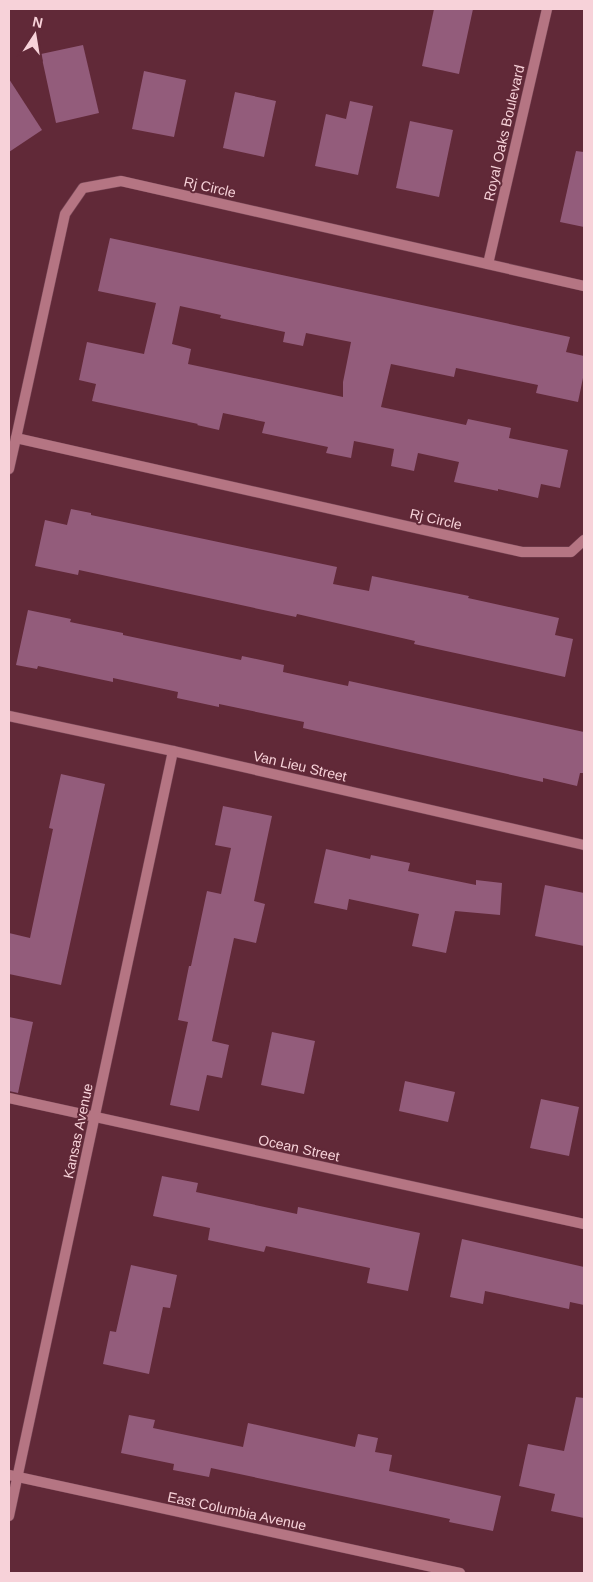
<svg xmlns="http://www.w3.org/2000/svg" width="593" height="1582" font-family="Helvetica,sans-serif">
<style>
.building{fill:#935c7b;fill-rule:evenodd}
.lines{fill:none;stroke-linecap:round;stroke-linejoin:round}
.minor-casing{stroke:#794857;stroke-width:11}
.minor{stroke:#b57583;stroke-width:10}
.labels{text-anchor:middle;stroke-width:4;stroke-linejoin:round;paint-order:stroke}
.street-label{font-size:14px;fill:#f7d2d9;stroke:#612938}
</style>
<rect width="100%" height="100%" fill="#612938"/>
<!-- building -->
<g class="building">
<path d="M434,9H473L459,74L422,66Z"/>
<path d="M83,45L99,113L56,123L41,54Z"/>
<path d="M144,71L186,80L174,137L132,129Z"/>
<path d="M9,79L42,130L9,152Z"/>
<path d="M235,92L276,101L264,157L223,148Z"/>
<path d="M350,101L373,106L358,175L315,166L326,114L346,119Z"/>
<path d="M410,121L453,130L439,197L396,188Z"/>
<path d="M576,151L584,152V227L560,222Z"/>
<path d="M110,238L570,337L566,352L584,356V373L578,402L536,393L538,385L456,368L454,377L391,364L381,407L466,425L468,419L511,428L509,438L568,450L560,488L541,484L538,498L498,489V491L454,482L459,462L418,453L414,471L391,466L394,449L354,441L351,458L326,453L328,447L262,433L265,422L223,413L219,430L197,425L198,424L92,401L96,384L79,380L87,342L144,354L156,303L98,291ZM180,306L221,315L220,318L285,332L283,342L303,346L306,333L351,342L343,382V397L188,364L191,349L172,344Z"/>
<path d="M71,509L91,513V515L337,567L333,584L369,591L372,576L469,596L468,598L559,618L555,635L573,639L565,677L414,644L415,641L297,614L296,617L79,570L78,575L35,566L45,520L67,525Z"/>
<path d="M28,610L71,619L70,622L123,633V635L241,660L242,656L284,665L283,672L348,686L349,681L584,732V773H580L577,786L543,778V782L303,728L304,722L219,704V707L177,698L178,692L113,678V682L38,666L37,669L16,665Z"/>
<path d="M61,774L105,784L61,985L9,974V933L30,938L53,829L49,828Z"/>
<path d="M223,806L272,816L254,901L265,904L256,943L234,938L212,1041L229,1045L222,1078L207,1075L199,1111L170,1105L188,1022L178,1020L189,966H191L207,891L221,894L231,848L215,845Z"/>
<path d="M326,849L370,859L371,855L410,863L408,871L476,885V880L502,883L500,915L455,911L446,953L412,946L419,914L349,899L347,910L314,903Z"/>
<path d="M545,885L584,893V946L535,936Z"/>
<path d="M9,1017L33,1022L18,1093L9,1091Z"/>
<path d="M272,1032L315,1041L304,1094L261,1085Z"/>
<path d="M405,1081L455,1092L448,1122L399,1111Z"/>
<path d="M541,1099L579,1107L569,1156L530,1148Z"/>
<path d="M162,1176L198,1183L196,1192L297,1214L298,1207L420,1233L408,1291L367,1283L370,1268L266,1246L264,1252L208,1240L210,1228L153,1216Z"/>
<path d="M462,1239L584,1267V1305L570,1302L569,1309L485,1291L483,1304L450,1297Z"/>
<path d="M131,1265L177,1275L170,1308L163,1307L149,1374L103,1364L110,1331L116,1332Z"/>
<path d="M576,1397L584,1398V1518L551,1511L555,1494L519,1486L528,1444L564,1451Z"/>
<path d="M129,1415L155,1420L153,1428L243,1447L248,1423L355,1447L358,1434L378,1438L375,1452L392,1455L389,1471L501,1496L493,1531L449,1522L450,1519L211,1468L209,1477L173,1470L174,1464L121,1453Z"/>
</g>
<g class="lines">
<!-- minor casing -->
<g class="minor-casing">
<g id="minor">
<path d="M488,264L547,9"/>
<path d="M584,286L121,181L83,188L65,214L16,438L522,552H571L584,540"/>
<path d="M9,469L16,438"/>
<path d="M9,716L173,751L584,845"/>
<path d="M9,1098L584,1224"/>
<path d="M9,1475L460,1573"/>
<path d="M9,1516L173,751"/>
</g>
</g>
<!-- minor -->
<use href="#minor" class="minor"/>
</g>
<g class="labels">
<!-- street labels -->
<g class="street-label">
<text transform="translate(504 133) rotate(-77)" y="5">Royal Oaks Boulevard</text>
<text transform="translate(210 187) rotate(13)" y="5">Rj Circle</text>
<text transform="translate(436 519) rotate(13)" y="5">Rj Circle</text>
<text transform="translate(300 766) rotate(13)" y="5">Van Lieu Street</text>
<text transform="translate(78 1131) rotate(-78)" y="5">Kansas Avenue</text>
<text transform="translate(299 1148) rotate(12)" y="5">Ocean Street</text>
<text transform="translate(237 1511) rotate(12)" y="5">East Columbia Avenue</text>
</g>
</g>
<!-- border -->
<rect width="593" height="1582" fill="none" stroke="#f7d2d9" stroke-width="20"/>
<!-- north arrow -->
<g transform="translate(35 35) rotate(12)" stroke="#612938" stroke-width="4" paint-order="stroke">
<path d="M0-4L9 19L0 12L-9 19Z" fill="#f7d2d9"/>
<text y="-8" font-size="14" font-weight="bold" text-anchor="middle" fill="#f7d2d9">N</text>
</g>
</svg>
